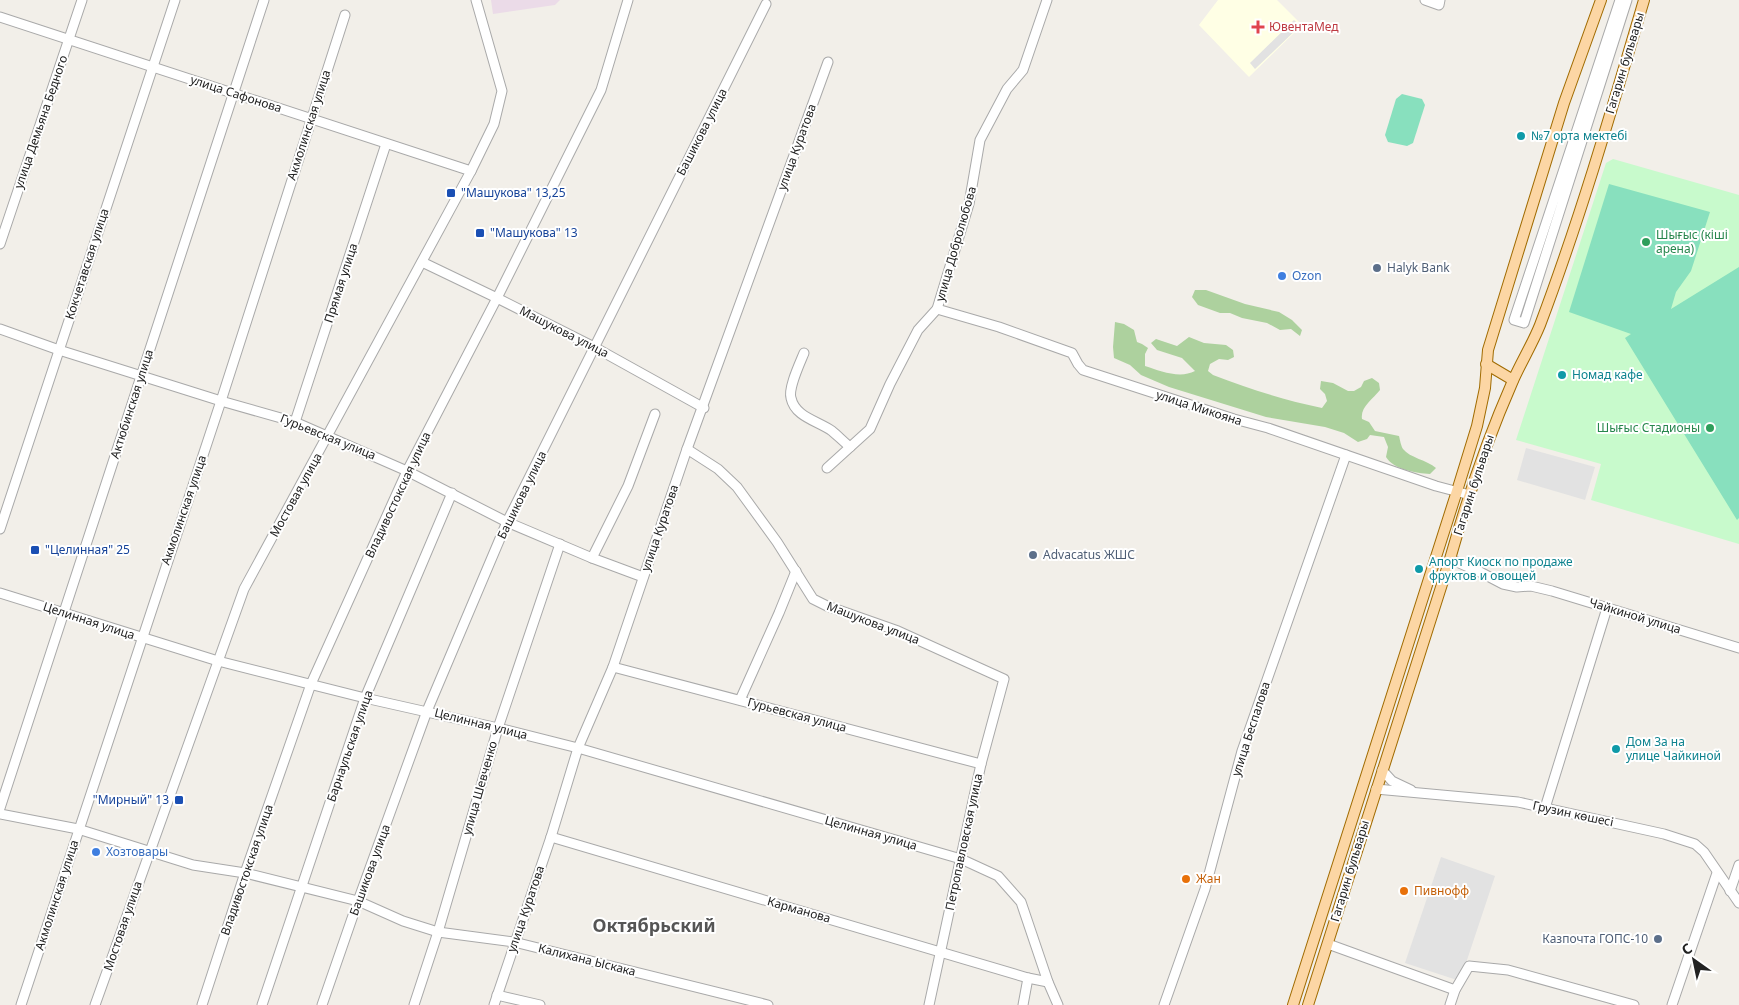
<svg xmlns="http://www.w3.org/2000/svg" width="1739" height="1005" font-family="'Noto Sans',sans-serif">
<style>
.industrial{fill:#ebdbe8}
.education{fill:#ffffe5}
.forest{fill:#add19e}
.park{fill:#c8facc}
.pitch{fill:#88e0be}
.parking{fill:#e2e2e2}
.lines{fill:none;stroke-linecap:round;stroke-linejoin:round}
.minor-casing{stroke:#a9a9a9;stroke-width:11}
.major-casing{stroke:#a06b00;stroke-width:12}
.minor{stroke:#fff;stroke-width:9}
.major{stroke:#fcd6a4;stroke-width:10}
.health-dot{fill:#e0444e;stroke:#fff;stroke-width:2}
.culture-dot{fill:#0f9aa8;stroke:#fff;stroke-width:2}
.transit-dot{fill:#1a4fb4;stroke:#fff;stroke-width:2}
.leisure-dot{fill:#2e9e5b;stroke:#fff;stroke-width:2}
.service-dot{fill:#5c6f8a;stroke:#fff;stroke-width:2}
.shop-dot{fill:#3f7fe0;stroke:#fff;stroke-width:2}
.food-dot{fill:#e8710a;stroke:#fff;stroke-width:2}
.labels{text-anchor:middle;stroke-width:4;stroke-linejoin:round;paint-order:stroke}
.health-label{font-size:12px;fill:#be3a42;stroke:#fff;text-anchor:start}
.street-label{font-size:12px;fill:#222;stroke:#fff}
.culture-label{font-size:12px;fill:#0d838f;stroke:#fff;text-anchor:start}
.transit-label{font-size:12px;fill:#164399;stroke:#fff;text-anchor:start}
.leisure-label{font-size:12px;fill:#27864d;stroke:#fff;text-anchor:start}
.service-label{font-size:12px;fill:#4e5e75;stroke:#fff;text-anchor:start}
.shop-label{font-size:12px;fill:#366cbe;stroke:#fff;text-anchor:start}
.food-label{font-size:12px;fill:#c56008;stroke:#fff;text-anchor:start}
.district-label{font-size:18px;font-weight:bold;fill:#555;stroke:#fff}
</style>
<rect width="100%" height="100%" fill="#f2efe9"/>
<!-- industrial -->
<path class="industrial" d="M491,0H560L555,5L493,14Z"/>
<!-- education -->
<path class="education" d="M1218,0H1277L1302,25L1249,77L1199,25Z"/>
<!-- forest -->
<g class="forest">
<path d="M1195,290H1206L1245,304L1279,312L1292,320L1302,330L1300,336L1291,329L1280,330L1267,323L1242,318L1230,313H1220L1198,305L1192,297Z"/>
<path d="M1115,322L1124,324L1134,330L1137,342L1142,344L1148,348L1145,354V366C1160,371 1180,379 1195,371L1182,358L1157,350L1151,343L1156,339L1177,346L1189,337L1204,343L1226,345L1233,350L1234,357L1228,360L1219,359L1210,364L1208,371L1213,375C1249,389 1284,400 1322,408L1327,401L1325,394L1320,389L1321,381L1333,383L1348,391H1354L1361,387L1364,381L1372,378L1379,383L1380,390C1373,399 1360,407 1362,419L1369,422L1375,431L1399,436C1400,440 1401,446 1403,449C1410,458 1427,460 1436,468L1430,474C1416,473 1394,470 1386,457L1388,447L1384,437L1370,435L1367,439L1358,442L1344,433L1325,427L1266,417L1169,387L1141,375L1130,365L1114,358L1113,347Z"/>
</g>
<!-- park -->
<path class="park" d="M1613,159L1739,195V544L1591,500L1601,464L1516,440L1606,163Z"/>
<!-- pitch -->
<g class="pitch">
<path d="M1402,94L1422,99L1425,105L1413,143L1407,146L1388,142L1385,135L1396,99Z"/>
<path d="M1609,184L1710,212L1691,271L1676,292L1671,309L1739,267V518L1737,520L1625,338L1631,334L1569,312Z"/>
</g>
<!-- parking -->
<g class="parking">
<path d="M1294,20L1300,26L1255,69L1250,63Z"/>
<path d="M1526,448L1595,467L1585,500L1517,480Z"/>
<path d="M1441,857L1495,876L1460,981L1405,963Z"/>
</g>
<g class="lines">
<!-- minor casing -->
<g class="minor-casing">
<g id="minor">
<path d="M1425,0L1439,5L1440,0"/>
<path d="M1620,0L1514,320L1524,323L1627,0"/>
<path d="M0,17L471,171"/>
<path d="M0,244L82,0"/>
<path d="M422,262L497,298L594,347L704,408"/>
<path d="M937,309L999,327L1072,353L1078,364L1083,370L1234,419L1268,428L1436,486L1470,495"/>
<path d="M0,329L59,350L221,401L295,422L407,471L507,522L592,558L643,577"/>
<path d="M804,353C800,363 788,388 791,398C795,417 818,421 832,431C838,436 844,442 850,447"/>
<path d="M295,422L386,144"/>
<path d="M687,449L718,469L737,487L777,542L813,599L827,606L898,631L1004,679L981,764L929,1005"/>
<path d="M827,468L870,429L890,384L918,330L937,309L969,204L980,140L1007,89L1023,70L1047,0"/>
<path d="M0,529L175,0"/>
<path d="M592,558L628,486L655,414"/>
<path d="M1450,559L1480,572L1503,584L1517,587L1531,586L1552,591L1739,648"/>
<path d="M0,593L218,661L365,698L498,728L578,748L961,859L998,876L1021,902L1048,982L1058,1005"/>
<path d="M613,667L981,764"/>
<path d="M740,700L779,613L796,571"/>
<path d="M1382,770L1392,781L1411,790"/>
<path d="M1376,789L1518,802L1664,834L1695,844L1704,852L1739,903"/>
<path d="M0,808L264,0"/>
<path d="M1545,808L1607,608"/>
<path d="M0,814L78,829L193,865L245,873L358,901L403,921L438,932L514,942L768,1005"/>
<path d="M551,837L1028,978L1048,982"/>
<path d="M1730,891L1739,865"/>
<path d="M1328,944L1455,990"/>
<path d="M497,995L540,1005"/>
<path d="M21,1005L221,401L345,15"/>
<path d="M95,1005L244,589L471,171L494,124L502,91L476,0"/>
<path d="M202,1005L245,873L311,684L407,471L497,298L601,90L628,0"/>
<path d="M262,1005L365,698L452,493"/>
<path d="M322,1005L358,901L427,711L507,522L766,4"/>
<path d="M414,1005L438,932L498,728L560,544"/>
<path d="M494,1005L551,837L578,748L613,667L687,449L828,62"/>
<path d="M1023,1005L1028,978"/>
<path d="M1164,1005L1205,889L1242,751L1346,455"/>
<path d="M1450,1005L1455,990L1469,966L1508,970L1634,1005"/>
<path d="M1672,1005L1717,873"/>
</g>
</g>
<!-- major casing -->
<g class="major-casing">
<g id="major">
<path d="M1486,364L1513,380"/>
<path d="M1293,1005L1457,491L1477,426L1485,388L1488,350L1564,103L1601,0"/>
<path d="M1308,1005L1450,559C1467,499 1487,440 1512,383C1520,364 1532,345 1540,325C1580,219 1612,109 1644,0"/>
</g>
</g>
<!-- minor -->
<use href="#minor" class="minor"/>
<!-- major -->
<use href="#major" class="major"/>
</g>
<!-- markers -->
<path class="health-dot" d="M1255.5 19.5h5v5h5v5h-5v5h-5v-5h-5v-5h5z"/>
<g class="culture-dot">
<circle cx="1521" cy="136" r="5"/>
<circle cx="1562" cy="375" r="5"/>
<circle cx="1419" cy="569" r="5"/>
<circle cx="1616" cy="749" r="5"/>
</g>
<g class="transit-dot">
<rect x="446" y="188" width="10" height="10" rx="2.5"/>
<rect x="475" y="228" width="10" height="10" rx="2.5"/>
<rect x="30" y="545" width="10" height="10" rx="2.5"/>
<rect x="174" y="795" width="10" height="10" rx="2.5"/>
</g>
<g class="leisure-dot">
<circle cx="1646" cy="242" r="5"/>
<circle cx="1710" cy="428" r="5"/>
</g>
<g class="service-dot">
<circle cx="1377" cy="268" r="5"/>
<circle cx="1033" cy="555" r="5"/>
<circle cx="1658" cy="939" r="5"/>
</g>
<g class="shop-dot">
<circle cx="1282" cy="276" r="5"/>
<circle cx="96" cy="852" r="5"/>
</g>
<g class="food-dot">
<circle cx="1186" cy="879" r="5"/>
<circle cx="1404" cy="891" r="5"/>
</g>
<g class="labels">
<!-- health labels -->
<g class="health-label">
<text x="1269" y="31">ЮвентаМед</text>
</g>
<!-- street labels -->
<g class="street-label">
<text transform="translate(1625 63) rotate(-73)" y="4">Гагарин бульвары</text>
<text transform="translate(236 94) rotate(18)" y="4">улица Сафонова</text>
<text transform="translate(41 122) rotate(-71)" y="4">улица Демьяна Бедного</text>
<text transform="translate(309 125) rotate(-72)" y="4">Акмолинская улица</text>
<text transform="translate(702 132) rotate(-63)" y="4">Башикова улица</text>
<text transform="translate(797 147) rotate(-70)" y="4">улица Куратова</text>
<text transform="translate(956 244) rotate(-74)" y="4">улица Добролюбова</text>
<text transform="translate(87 264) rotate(-72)" y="4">Кокчетавская улица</text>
<text transform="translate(341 283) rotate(-72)" y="4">Прямая улица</text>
<text transform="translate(564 332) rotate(27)" y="4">Машукова улица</text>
<text transform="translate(132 404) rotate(-72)" y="4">Актюбинская улица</text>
<text transform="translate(1199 408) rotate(18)" y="4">улица Микояна</text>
<text transform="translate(328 437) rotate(22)" y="4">Гурьевская улица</text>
<text transform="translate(1474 485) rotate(-72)" y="4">Гагарин бульвары</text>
<text transform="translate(296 495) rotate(-61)" y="4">Мостовая улица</text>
<text transform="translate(398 495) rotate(-65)" y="4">Владивостокская улица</text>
<text transform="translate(522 495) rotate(-64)" y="4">Башикова улица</text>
<text transform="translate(184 510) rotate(-71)" y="4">Акмолинская улица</text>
<text transform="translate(660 528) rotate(-71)" y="4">улица Куратова</text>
<text transform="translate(1635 616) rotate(17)" y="4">Чайкиной улица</text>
<text transform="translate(89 621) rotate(18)" y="4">Целинная улица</text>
<text transform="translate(873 623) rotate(21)" y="4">Машукова улица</text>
<text transform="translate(797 715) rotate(15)" y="4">Гурьевская улица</text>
<text transform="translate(481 724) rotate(14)" y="4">Целинная улица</text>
<text transform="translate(1251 729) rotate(-72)" y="4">улица Беспалова</text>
<text transform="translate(350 746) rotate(-71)" y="4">Барнаульская улица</text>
<text transform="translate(480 788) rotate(-74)" y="4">улица Шевченко</text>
<text transform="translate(1573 814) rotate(12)" y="4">Грузин көшесі</text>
<text transform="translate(871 833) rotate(16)" y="4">Целинная улица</text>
<text transform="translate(964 842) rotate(-78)" y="4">Петропавловская улица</text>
<text transform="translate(247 870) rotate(-71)" y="4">Владивостокская улица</text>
<text transform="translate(370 870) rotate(-70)" y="4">Башикова улица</text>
<text transform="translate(1350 871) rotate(-73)" y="4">Гагарин бульвары</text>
<text transform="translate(57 895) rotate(-72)" y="4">Акмолинская улица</text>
<text transform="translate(526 909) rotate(-71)" y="4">улица Куратова</text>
<text transform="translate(799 910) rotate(16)" y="4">Карманова</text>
<text transform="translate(123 926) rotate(-71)" y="4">Мостовая улица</text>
<text transform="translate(587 960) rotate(14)" y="4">Калихана Ыскака</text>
</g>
<!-- culture labels -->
<g class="culture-label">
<text x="1531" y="140">№7 орта мектебі</text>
<text x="1572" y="379">Номад кафе</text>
<text x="1429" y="566">Апорт Киоск по продаже<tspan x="1429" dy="14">фруктов и овощей</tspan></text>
<text x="1626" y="746">Дом 3а на<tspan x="1626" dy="14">улице Чайкиной</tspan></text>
</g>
<!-- transit labels -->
<g class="transit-label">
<text x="461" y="197">"Машукова" 13,25</text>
<text x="490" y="237">"Машукова" 13</text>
<text x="45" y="554">"Целинная" 25</text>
<text x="169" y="804" text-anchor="end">"Мирный" 13</text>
</g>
<!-- leisure labels -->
<g class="leisure-label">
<text x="1656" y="239">Шығыс (кіші<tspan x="1656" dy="14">арена)</tspan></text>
<text x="1700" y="432" text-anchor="end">Шығыс Стадионы</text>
</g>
<!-- service labels -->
<g class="service-label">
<text x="1387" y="272">Halyk Bank</text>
<text x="1043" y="559">Advacatus ЖШС</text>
<text x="1648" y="943" text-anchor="end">Казпочта ГОПС-10</text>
</g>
<!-- shop labels -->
<g class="shop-label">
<text x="1292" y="280">Ozon</text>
<text x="106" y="856">Хозтовары</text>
</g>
<!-- food labels -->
<g class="food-label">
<text x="1196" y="883">Жан</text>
<text x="1414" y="895">Пивнофф</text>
</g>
<!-- district labels -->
<g class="district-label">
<text x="654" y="932">Октябрьский</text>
</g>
</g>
<!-- north arrow -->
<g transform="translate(1694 960) rotate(327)" stroke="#ffffff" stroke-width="4" paint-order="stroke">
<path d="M0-4L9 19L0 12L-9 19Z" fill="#222222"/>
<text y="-8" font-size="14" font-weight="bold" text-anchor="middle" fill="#222222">С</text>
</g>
</svg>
